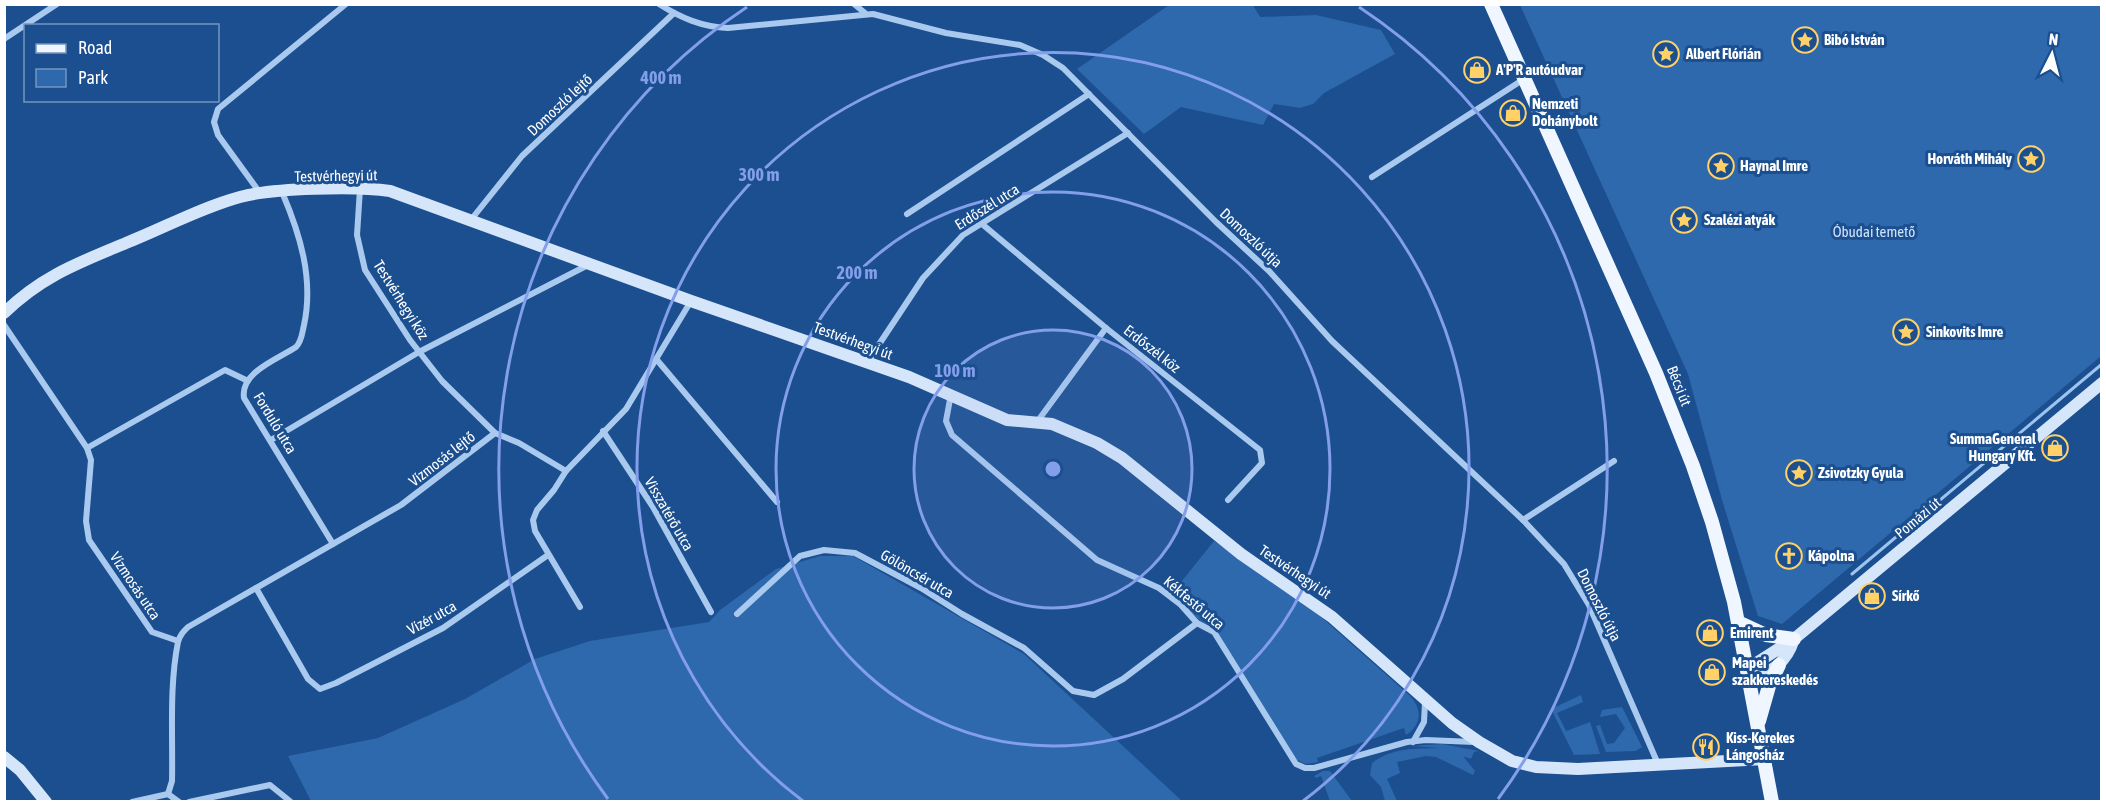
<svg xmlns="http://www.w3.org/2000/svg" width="2106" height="806" font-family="'Asap Condensed',sans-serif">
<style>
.green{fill:#2e69ad}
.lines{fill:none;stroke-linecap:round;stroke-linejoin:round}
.stream{stroke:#9cc4f0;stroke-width:3}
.street{stroke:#a9c9ee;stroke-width:6}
.secondary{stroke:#d6e6fa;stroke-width:12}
.primary{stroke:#f0f6ff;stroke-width:14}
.ring{fill:none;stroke:#839eea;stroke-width:3}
.labels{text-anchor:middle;stroke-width:6;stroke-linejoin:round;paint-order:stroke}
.poi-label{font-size:15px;font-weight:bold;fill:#fff;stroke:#1b4f8f;text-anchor:start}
.street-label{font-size:15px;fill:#fff;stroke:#1b4f8f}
.park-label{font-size:15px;fill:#cfe3fa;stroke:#1b4f8f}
.centre{fill:#839eea;stroke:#1b4f8f;stroke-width:3}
.ring-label{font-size:18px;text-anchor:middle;font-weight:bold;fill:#839eea;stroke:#1b4f8f;stroke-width:6;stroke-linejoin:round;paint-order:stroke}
</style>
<rect width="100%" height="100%" fill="#1b4f8f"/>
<!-- green -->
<g class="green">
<path d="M1169,5H1253L1260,17L1316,15L1381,30L1395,54L1324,93L1313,104L1300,108L1274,104L1263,125L1181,107L1144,134L1077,69Z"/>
<path d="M1520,5H2101V356L1782,624L1758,616L1722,500L1688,374Z"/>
<path d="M1214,541L1293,592L1409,695C1422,708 1423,724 1406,735L1404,728L1317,758L1318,762L1306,764L1295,759L1216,632L1192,614L1173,592Z"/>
<path d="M820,556H853L1024,654L1182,801H311L288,756L378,738L465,699L535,659L590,641L709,622L720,610L776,569Z"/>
<path d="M1581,695L1583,702L1557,713L1566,731L1590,722L1600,754L1574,755L1551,709Z"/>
<path d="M1622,707L1642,747L1636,751L1606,752L1596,726L1600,725L1607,744L1614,743L1625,728L1616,714L1600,717L1602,710Z"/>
<path d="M1442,744L1479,751L1474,752L1471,759L1451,752L1463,756L1475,771L1473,775L1436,757L1426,756L1397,762L1400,773L1387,779L1397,801H1385L1381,787L1370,775L1372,763C1393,747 1415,749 1440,748L1412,746Z"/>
<path d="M1323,771H1330L1352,801H1330L1321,776L1316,778L1314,776Z"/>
</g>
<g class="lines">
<!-- stream -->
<path class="stream" d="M1852,574L2102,364"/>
<!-- street -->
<g class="street">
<path d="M659,4C681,18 702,27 728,28L873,14L946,33L1020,45L1043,55L1063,68L1216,222L1269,271L1332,341L1523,520L1564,564L1589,605L1658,764"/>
<path d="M854,4L865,13"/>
<path d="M4,39L57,4"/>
<path d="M1372,177L1524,79"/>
<path d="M360,189L357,235L365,270L410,340L442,381L495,433L519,443L566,471"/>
<path d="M282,192C300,234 314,279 304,325C302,333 302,341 296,347C278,359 240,372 244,398L333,544"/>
<path d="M260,193L218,135L214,122L218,109L346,4"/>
<path d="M907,214L1089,94"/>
<path d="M470,221L522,156L674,13"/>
<path d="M982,224L1106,328L1260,450L1262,463L1228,500"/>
<path d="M4,325L87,448L91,460L86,521L89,540L152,632L178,641"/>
<path d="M657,360L777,502"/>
<path d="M868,361L923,278L963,235L1128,133"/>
<path d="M951,394L946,421L952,435L1097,560L1159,588L1180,604L1197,623L1214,632L1296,764L1305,768H1314L1407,742L1426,740L1474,742"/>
<path d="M1037,422L1106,328"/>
<path d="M603,431L653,507L711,612"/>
<path d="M271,440L419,352L588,265"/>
<path d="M87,448L225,370L246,380"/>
<path d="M1523,520L1614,461"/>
<path d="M256,588L308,679L320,689L336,683L443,628L548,555"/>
<path d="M580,607L535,531L533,520L537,510L554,490L566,471L626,409L691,301"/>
<path d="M737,614L800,556L824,550L855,553L921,588L962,614L1024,648L1073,691L1094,695L1123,679L1197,623"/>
<path d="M1413,742L1424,722L1425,702"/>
<path d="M168,794L172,781C173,736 169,687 178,642C180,635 183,632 188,627L401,505L495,433"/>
<path d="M132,802L168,794L179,802"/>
<path d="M189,802L270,785L291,802"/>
</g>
<!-- secondary -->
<g class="secondary">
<path d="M4,313C42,276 78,263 126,243C164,228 200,208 240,197C272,188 356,186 390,191L691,301L909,377L1007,420L1052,424L1097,443L1122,458L1241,554L1332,617L1452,723L1479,742L1512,761L1536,767L1578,769L1765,759"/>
<path d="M1747,669L1794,639L2102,383"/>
<path d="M1749,676C1772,675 1787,661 1794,639"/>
<path d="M4,757L20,770L46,802"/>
</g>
<!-- primary -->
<g class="primary">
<path d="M1491,4L1656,373L1693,466L1712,522L1734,602L1772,802"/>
<path d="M1738,622L1766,635L1794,639"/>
<path d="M1759,721L1769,686L1779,665"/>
</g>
</g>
<!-- distance rings -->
<circle cx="1053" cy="469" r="139" fill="#839eea" fill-opacity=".12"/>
<g class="ring">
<circle cx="1053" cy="469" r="139"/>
<circle cx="1053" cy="469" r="277"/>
<path d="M803 801A416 416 0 1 1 1303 801"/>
<path d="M608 799A554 554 0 0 1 747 7M1359 7A554 554 0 0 1 1498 799"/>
</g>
<!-- icons -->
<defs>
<g id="sight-ring" transform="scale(1.35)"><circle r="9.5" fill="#1b4f8f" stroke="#ffd166" stroke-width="1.5"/><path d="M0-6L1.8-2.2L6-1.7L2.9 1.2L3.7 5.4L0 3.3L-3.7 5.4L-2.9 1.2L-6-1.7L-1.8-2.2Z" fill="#ffd166"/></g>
<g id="shop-ring" transform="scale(1.35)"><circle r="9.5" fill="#1b4f8f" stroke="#ffd166" stroke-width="1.5"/><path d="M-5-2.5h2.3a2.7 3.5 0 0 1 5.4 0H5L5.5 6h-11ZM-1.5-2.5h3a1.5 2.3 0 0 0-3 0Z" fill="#ffd166"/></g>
<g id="church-ring" transform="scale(1.35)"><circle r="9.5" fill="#1b4f8f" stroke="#ffd166" stroke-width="1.5"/><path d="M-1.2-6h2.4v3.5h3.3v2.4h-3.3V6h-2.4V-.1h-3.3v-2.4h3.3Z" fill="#ffd166"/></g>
<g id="restaurant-ring" transform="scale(1.35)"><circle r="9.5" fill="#1b4f8f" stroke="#ffd166" stroke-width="1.5"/><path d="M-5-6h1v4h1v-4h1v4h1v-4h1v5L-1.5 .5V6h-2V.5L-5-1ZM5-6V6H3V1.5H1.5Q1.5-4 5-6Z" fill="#ffd166"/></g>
</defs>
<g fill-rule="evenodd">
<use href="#sight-ring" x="1805" y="40"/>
<use href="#sight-ring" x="1666" y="54"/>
<use href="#shop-ring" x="1477" y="70"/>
<use href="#shop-ring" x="1513" y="113"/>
<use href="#sight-ring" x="2031" y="159"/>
<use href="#sight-ring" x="1721" y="166"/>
<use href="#sight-ring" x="1684" y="220"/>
<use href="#sight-ring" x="1906" y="332"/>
<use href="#shop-ring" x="2055" y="448"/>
<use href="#sight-ring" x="1799" y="473"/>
<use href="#church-ring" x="1789" y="556"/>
<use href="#shop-ring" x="1872" y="596"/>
<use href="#shop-ring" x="1710" y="633"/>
<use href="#shop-ring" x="1712" y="672"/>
<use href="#restaurant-ring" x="1706" y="747"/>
</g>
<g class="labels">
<!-- poi labels -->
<g class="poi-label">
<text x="1824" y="45">Bibó István</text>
<text x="1686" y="59">Albert Flórián</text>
<text x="1496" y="75">A'P'R autóudvar</text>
<text x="1532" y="109">Nemzeti<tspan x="1532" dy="17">Dohánybolt</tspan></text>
<text x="2012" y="164" text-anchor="end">Horváth Mihály</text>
<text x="1740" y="171">Haynal Imre</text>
<text x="1704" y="225">Szalézi atyák</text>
<text x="1926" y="337">Sinkovits Imre</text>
<text x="2036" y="444" text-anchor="end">SummaGeneral<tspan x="2036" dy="17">Hungary Kft.</tspan></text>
<text x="1818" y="478">Zsivotzky Gyula</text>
<text x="1808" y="561">Kápolna</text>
<text x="1892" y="601">Sírkő</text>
<text x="1730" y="638">Emirent</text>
<text x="1732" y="668">Mapei<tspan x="1732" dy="17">szakkereskedés</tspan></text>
<text x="1726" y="743">Kiss-Kerekes<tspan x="1726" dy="17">Lángosház</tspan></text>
</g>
<!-- street labels -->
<g class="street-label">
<text transform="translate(560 105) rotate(-43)" y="5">Domoszló lejtő</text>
<text transform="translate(336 176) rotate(-1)" y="5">Testvérhegyi út</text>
<text transform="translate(987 207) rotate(-32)" y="5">Erdőszél utca</text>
<text transform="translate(1251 238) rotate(43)" y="5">Domoszló útja</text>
<text transform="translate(401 300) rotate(58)" y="5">Testvérhegyi köz</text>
<text transform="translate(853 341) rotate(20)" y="5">Testvérhegyi út</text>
<text transform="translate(1152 349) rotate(38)" y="5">Erdőszél köz</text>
<text transform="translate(1679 386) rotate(68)" y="5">Bécsi út</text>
<text transform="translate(275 423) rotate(59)" y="5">Forduló utca</text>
<text transform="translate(442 459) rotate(-38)" y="5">Vízmosás lejtő</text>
<text transform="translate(669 514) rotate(60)" y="5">Visszatérő utca</text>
<text transform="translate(1918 518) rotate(-40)" y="5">Pomázi út</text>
<text transform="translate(1295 572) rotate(34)" y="5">Testvérhegyi út</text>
<text transform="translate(917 574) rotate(30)" y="5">Gölöncsér utca</text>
<text transform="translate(135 586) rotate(56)" y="5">Vízmosás utca</text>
<text transform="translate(1194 603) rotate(40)" y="5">Kékfestő utca</text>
<text transform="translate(1599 605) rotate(63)" y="5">Domoszló útja</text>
<text transform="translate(432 618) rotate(-29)" y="5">Vízér utca</text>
</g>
<!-- park labels -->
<g class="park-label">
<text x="1874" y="237">Óbudai temető</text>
</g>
</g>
<circle cx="1053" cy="469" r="9" class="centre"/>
<g class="ring-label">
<text x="661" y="84">400 m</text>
<text x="759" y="181">300 m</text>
<text x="857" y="279">200 m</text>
<text x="955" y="377">100 m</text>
</g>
<!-- border -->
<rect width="2106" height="806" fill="none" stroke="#ffffff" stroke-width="12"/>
<!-- legend -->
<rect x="24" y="24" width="195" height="78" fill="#1b4f8f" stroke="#7695bc" stroke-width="1.5"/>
<rect x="36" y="44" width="30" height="9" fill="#f0f6ff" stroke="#7695bc" stroke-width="1.5"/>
<text x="78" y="54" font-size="18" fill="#ffffff">Road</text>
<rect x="36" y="69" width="30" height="18" fill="#2e69ad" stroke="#7695bc" stroke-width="1.5"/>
<text x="78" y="84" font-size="18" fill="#ffffff">Park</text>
<!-- north arrow -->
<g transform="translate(2052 54) rotate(6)" stroke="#1b4f8f" stroke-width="4.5" paint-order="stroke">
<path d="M0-4.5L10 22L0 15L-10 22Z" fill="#ffffff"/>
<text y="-9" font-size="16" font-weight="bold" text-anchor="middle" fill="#ffffff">N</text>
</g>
</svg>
